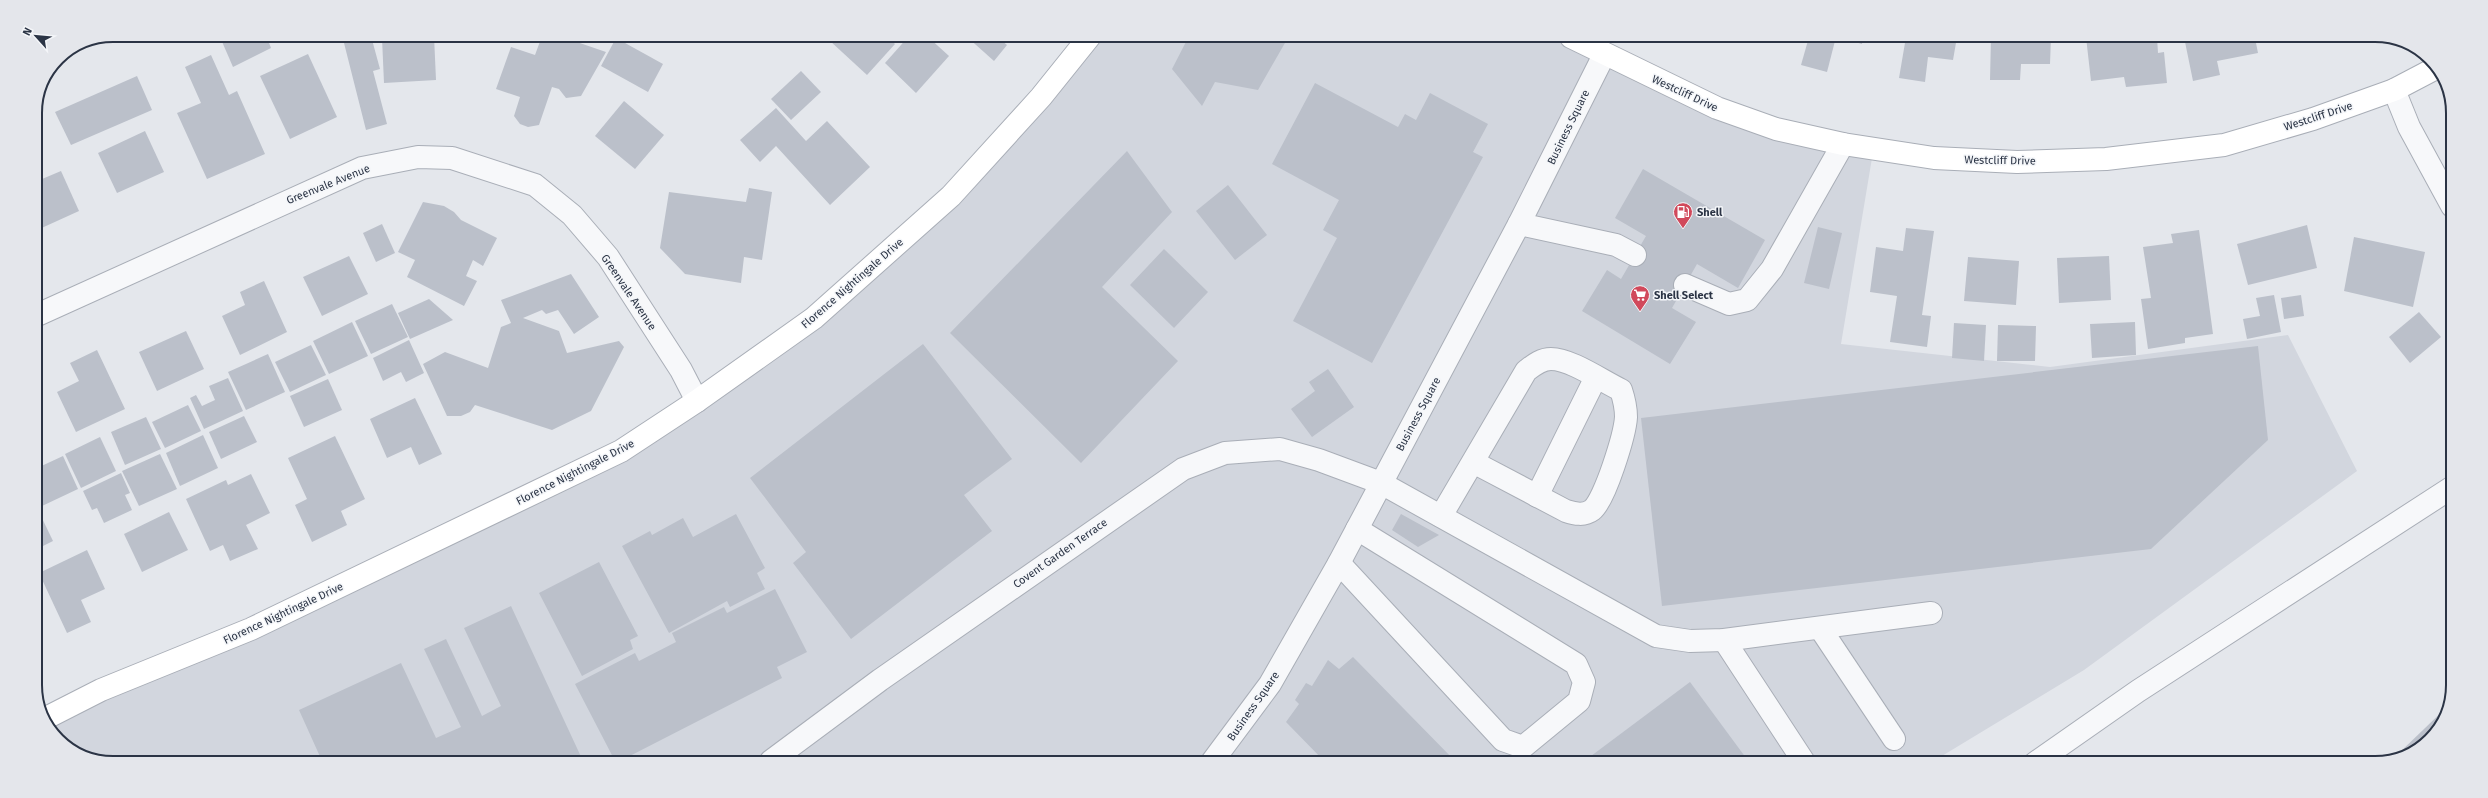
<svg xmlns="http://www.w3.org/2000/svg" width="2488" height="798" font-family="'Fira Sans',sans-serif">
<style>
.built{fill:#d2d6de}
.building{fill:#bbc0ca}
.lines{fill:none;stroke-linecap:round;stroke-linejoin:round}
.lane-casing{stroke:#a9aeb7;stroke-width:24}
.street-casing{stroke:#a9aeb7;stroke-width:24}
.secondary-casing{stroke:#a9aeb7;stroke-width:24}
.lane{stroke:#f7f8fa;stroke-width:22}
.street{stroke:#f7f8fa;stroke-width:22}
.secondary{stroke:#fff;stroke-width:22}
.labels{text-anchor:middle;stroke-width:3;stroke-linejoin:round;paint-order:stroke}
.street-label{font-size:11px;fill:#2b3445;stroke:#f4f6f9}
.poi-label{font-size:11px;font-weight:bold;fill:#2b3445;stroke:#f4f6f9;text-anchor:start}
.rim{fill:none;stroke:#2b3445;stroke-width:2}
</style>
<rect width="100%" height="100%" fill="#e4e7ec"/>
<!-- built -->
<path class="built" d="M1088,36L1576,37L1719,107L1874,146L1841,344L2050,367L2288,335L2357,471L2084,670L1932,762L93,760L51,733L46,717L621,449L875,264Z"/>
<!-- building -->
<g class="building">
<path d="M224,35H266L271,48L233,67L220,37Z"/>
<path d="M274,35H292L278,42Z"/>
<path d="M371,36L380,69L373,71L387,124L366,130L344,43Z"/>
<path d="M434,36L436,80L384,83L382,38Z"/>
<path d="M542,36H572L571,40L606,52L581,96L566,98L559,89L552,87L539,125L528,127L520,124L514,116L520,97L496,89L511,47L535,55Z"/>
<path d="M833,36H886L895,44L867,75L829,40Z"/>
<path d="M909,36H927L949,56L916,93L885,63Z"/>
<path d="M966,36H996L1007,45L994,61Z"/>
<path d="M1189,36H1289L1258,90L1215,82L1202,106L1172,69Z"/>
<path d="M1809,37H1836L1827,72L1801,65Z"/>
<path d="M1837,37H1863L1862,44Z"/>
<path d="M1906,37H1957L1953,60L1928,57L1925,82L1899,78Z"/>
<path d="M1991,37H2051L2050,64H2021L2020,80H1990Z"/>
<path d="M2086,37H2157L2158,53L2164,52L2167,83L2126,87L2124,77L2091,81Z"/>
<path d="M2184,37L2255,38L2258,53L2217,61L2220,75L2193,81Z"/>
<path d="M616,38L663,64L648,92L601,66Z"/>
<path d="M308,54L337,117L290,139L260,76Z"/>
<path d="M211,55L229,95L237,91L265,154L207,179L177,113L201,103L185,67Z"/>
<path d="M801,71L821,92L791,120L771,99Z"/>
<path d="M137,76L152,110L71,145L55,112Z"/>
<path d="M1315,83L1398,127L1405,114L1416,120L1430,93L1488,124L1473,152L1483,157L1372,363L1293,321L1337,238L1323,230L1339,200L1272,164Z"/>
<path d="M624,101L664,135L635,169L595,136Z"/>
<path d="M776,108L806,141L827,121L870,167L830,205L776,146L760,162L740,140Z"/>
<path d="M145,131L164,172L117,193L98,153Z"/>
<path d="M1127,151L1172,212L1102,287L1178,361L1081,463L950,333Z"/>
<path d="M1643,169L1765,240L1738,288L1697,264L1672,308L1696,322L1670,364L1582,311L1607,270L1621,279L1646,236L1615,218Z"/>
<path d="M61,171L79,211L35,231V182Z"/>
<path d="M1228,185L1267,235L1235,260L1196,211Z"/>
<path d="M749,188L772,192L762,260L744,257L741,283L685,274L660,248L669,192L746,202Z"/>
<path d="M423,202L444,206L454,212L461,220L497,238L483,266L473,260L466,276L477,281L464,306L407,277L415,260L398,252Z"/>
<path d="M382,224L395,253L376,262L363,233Z"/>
<path d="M2307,225L2317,268L2248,285L2237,244Z"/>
<path d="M1818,227L1842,233L1829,289L1804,283Z"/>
<path d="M1906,228L1934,231L1922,315L1931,316L1927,347L1890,342L1897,296L1870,292L1876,247L1903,251Z"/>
<path d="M2199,230L2213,334L2185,338V343L2148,349L2141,299L2151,298L2143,247L2173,243L2171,234Z"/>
<path d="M2354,237L2425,252L2413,307L2344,291Z"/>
<path d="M1164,249L1208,292L1174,328L1130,285Z"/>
<path d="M349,256L368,294L322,316L303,277Z"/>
<path d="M2109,256L2111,300L2059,303L2057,258Z"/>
<path d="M1968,257L2019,261L2016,305L1964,301Z"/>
<path d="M571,274L599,317L574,334L558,310L546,314L542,310L523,318L559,331L567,353L619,341L624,347L591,411L552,430L475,405L470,412L461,416H447L423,364L445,352L488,368L501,327L511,323L501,300Z"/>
<path d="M264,281L287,332L240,355L222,316L245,305L240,292Z"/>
<path d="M2274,295L2281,332L2247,339L2243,319L2260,316L2256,298Z"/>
<path d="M2301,295L2304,316L2284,319L2281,298Z"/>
<path d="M429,299L453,320L410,339L398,313Z"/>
<path d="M392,304L408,337L371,354L355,321Z"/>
<path d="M2419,312L2441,337L2410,363L2389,337Z"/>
<path d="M352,322L368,356L329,374L313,341Z"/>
<path d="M2135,322L2136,355L2092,358L2090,324Z"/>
<path d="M1954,323L1986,325L1984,361L1952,358Z"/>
<path d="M1998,325L2036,326L2035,361H1997Z"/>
<path d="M186,331L204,369L157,391L139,352Z"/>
<path d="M409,340L424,373L406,382L401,372L383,381L373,358Z"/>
<path d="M923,344L1012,459L964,495L992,531L851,639L793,563L806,552L750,478Z"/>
<path d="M311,345L326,375L290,392L275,362Z"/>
<path d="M2258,346L2268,440L2151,549L1662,606L1641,418Z"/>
<path d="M97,350L125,409L76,432L57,392L79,381L70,363Z"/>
<path d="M268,354L285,392L246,410L228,372Z"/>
<path d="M1328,369L1354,407L1312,437L1291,409L1315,391L1309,382Z"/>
<path d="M228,378L243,411L204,429L190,398L196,395L202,406L215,400L209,386Z"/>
<path d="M328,379L342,410L304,427L290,396Z"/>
<path d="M415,398L442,454L419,465L411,447L387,458L370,419Z"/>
<path d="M188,405L201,431L165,448L152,422Z"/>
<path d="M244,416L257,442L221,459L209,432Z"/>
<path d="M146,417L161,449L125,465L111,432Z"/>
<path d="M203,435L218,468L180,486L166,453Z"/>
<path d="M35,436L41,449L35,452Z"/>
<path d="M335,436L365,499L341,511L347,525L312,542L295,505L307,499L288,458Z"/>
<path d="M100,437L116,471L81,488L65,454Z"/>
<path d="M160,454L177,489L139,506L122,471Z"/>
<path d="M63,456L78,489L42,506L35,491V469Z"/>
<path d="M121,473L130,493L125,495L132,510L104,523L97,508L92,510L83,491Z"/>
<path d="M251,474L270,513L246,525L258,549L230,561L223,545L210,551L186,499L226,480L228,485Z"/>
<path d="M39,512L53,541L35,550V514Z"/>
<path d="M169,512L188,550L142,572L124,534Z"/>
<path d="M736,514L765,568L757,573L765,589L730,607L727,601L669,633L622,546L650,531L652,535L683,518L693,537Z"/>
<path d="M1401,514L1439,535L1418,547L1392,530Z"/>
<path d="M87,550L105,589L81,600L91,622L67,633L39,573Z"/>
<path d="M599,562L638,636L630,640L633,649L582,676L539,593Z"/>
<path d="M775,589L807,652L777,667L782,678L620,761H615L575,684L635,653L639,661L676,642L672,633L724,607L727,613Z"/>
<path d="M511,606L583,761H322L299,710L401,663L436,738L461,727L424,649L446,639L482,716L501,706L464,628Z"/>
<path d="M1353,657L1356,660L1456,762H1325L1286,722L1299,704L1295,700L1306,683L1312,686L1328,660L1339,669Z"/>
<path d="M1690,682L1749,762H1583Z"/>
<path d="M2450,704L2423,747L2397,755Z"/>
</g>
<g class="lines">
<!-- lane casing -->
<g class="lane-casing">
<g id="lane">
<path d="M1519,224L1616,245L1635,255"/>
<path d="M1685,285L1729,304L1747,300L1772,269L1843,144"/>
<path d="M1381,483L1656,636L1690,641L1724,640L1931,613"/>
<path d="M1537,496L1596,377"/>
<path d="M1441,516L1526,371C1534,365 1541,359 1551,359C1571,359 1602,381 1621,390C1624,399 1626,407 1626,417C1625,434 1605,500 1592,510C1584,516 1575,514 1566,511L1473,462"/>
<path d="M1339,563L1503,740L1523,747L1579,701L1584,682L1576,664L1357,529"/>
<path d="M1820,628L1894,739"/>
<path d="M1724,640L1804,762"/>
<path d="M2035,763L2138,691L2451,488"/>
</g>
</g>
<!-- street casing -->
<g class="street-casing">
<g id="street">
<path d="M2394,90L2409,127L2452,206"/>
<path d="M35,316L362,168L418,157L452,158L535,185L572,215L608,257L681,370L697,401"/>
<path d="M771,761L880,680L1183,469L1225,453L1280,449L1319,460L1381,483"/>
<path d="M1212,762L1270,684L1339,563L1519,224L1604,55"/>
</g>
</g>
<!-- secondary casing -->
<g class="secondary-casing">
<g id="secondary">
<path d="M1571,37L1717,108L1776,129L1843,144L1934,158L2017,162L2106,159L2224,145L2313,119L2394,90L2436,68"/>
<path d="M46,718L101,690L251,629L621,451L697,401L814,318L951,196L1041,97L1090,36"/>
</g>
</g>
<!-- lane -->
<use href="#lane" class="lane"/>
<!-- street -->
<use href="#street" class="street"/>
<!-- secondary -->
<use href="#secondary" class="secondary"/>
</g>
<!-- icons -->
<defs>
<g id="fuel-pin" transform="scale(1)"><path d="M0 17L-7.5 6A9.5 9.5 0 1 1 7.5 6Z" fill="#d1495b" stroke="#f4f6f9"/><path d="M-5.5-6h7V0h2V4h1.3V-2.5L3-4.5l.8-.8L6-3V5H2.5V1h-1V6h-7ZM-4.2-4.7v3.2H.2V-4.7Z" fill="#fff"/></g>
<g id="supermarket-pin" transform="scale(1)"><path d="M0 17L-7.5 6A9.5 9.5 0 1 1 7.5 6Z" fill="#d1495b" stroke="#f4f6f9"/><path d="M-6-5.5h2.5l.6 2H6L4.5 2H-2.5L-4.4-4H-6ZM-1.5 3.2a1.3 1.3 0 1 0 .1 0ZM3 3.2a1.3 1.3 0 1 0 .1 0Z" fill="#fff"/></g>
</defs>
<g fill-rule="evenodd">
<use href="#fuel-pin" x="1683" y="212"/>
<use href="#supermarket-pin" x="1640" y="295"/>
</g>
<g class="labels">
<!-- street labels -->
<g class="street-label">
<text transform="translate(1685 93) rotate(25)" y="4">Westcliff Drive</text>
<text transform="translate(2318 116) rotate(-18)" y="4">Westcliff Drive</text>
<text transform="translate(1568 127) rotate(-64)" y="4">Business Square</text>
<text transform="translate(2000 160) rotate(1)" y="4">Westcliff Drive</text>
<text transform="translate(328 184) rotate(-22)" y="4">Greenvale Avenue</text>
<text transform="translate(852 283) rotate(-41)" y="4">Florence Nightingale Drive</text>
<text transform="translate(629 292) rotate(56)" y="4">Greenvale Avenue</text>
<text transform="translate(1418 414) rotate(-62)" y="4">Business Square</text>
<text transform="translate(575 472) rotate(-27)" y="4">Florence Nightingale Drive</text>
<text transform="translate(1060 553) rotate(-35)" y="4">Covent Garden Terrace</text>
<text transform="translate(283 613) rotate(-25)" y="4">Florence Nightingale Drive</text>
<text transform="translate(1253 706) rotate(-55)" y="4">Business Square</text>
</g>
<!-- poi labels -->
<g class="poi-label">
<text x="1697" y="216">Shell</text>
<text x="1654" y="299">Shell Select</text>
</g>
</g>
<!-- crop -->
<path d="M0 0H2488V798H0ZM113 42H2375A71 71 0 0 1 2446 113V685A71 71 0 0 1 2375 756H113A71 71 0 0 1 42 685V113A71 71 0 0 1 113 42Z" fill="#e4e6eb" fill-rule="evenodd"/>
<path class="rim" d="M113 42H2375A71 71 0 0 1 2446 113V685A71 71 0 0 1 2375 756H113A71 71 0 0 1 42 685V113A71 71 0 0 1 113 42Z"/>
<!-- north arrow -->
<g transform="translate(36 36) rotate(297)" stroke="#f4f6f9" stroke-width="3" paint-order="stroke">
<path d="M0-3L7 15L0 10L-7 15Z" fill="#2b3445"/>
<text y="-6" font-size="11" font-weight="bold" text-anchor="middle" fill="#2b3445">N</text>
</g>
</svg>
